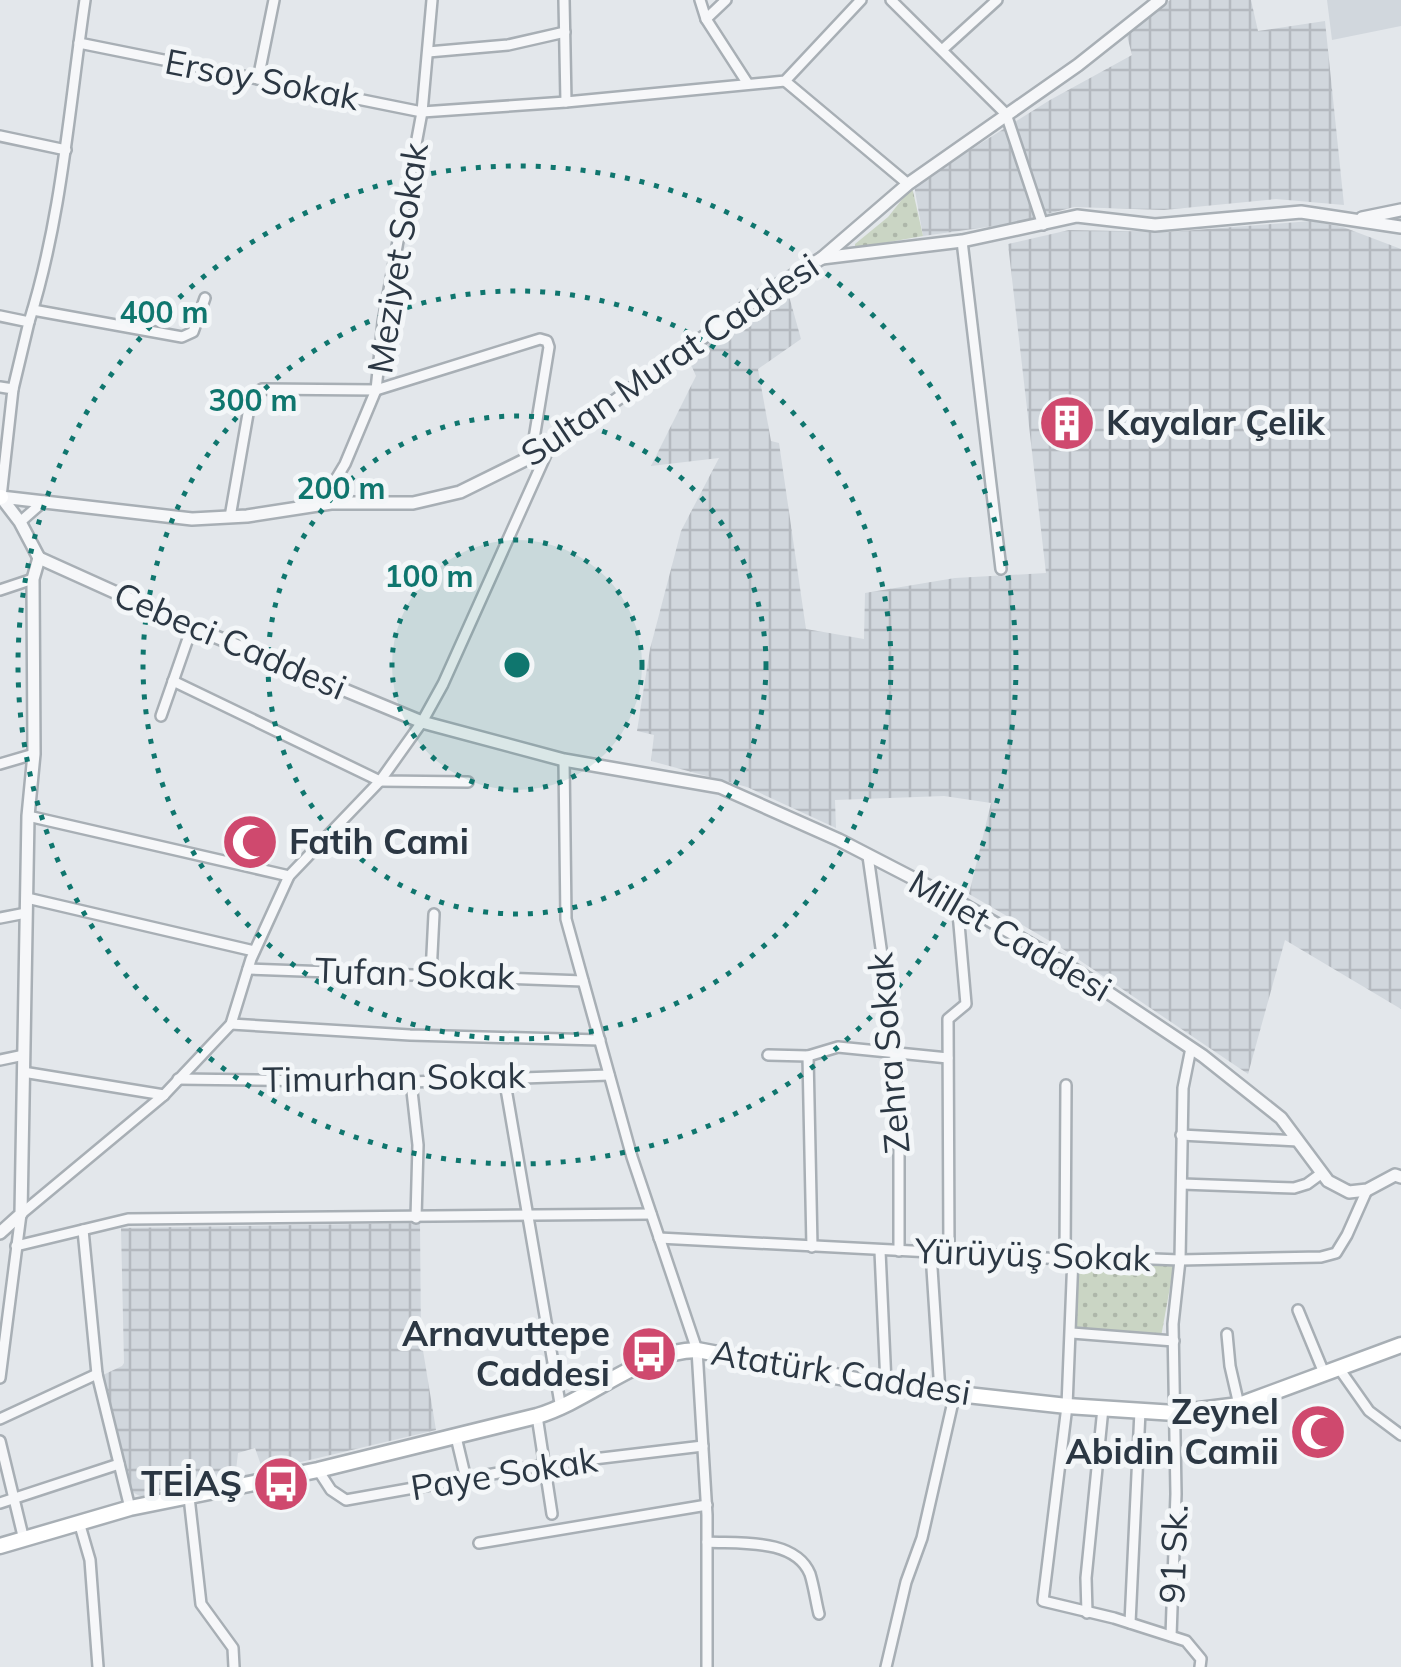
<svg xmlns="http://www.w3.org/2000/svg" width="1401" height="1667" font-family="Mulish,sans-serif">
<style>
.built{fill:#d1d7dd}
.industrial{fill:url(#industrial-grid)}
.grass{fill:url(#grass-dots)}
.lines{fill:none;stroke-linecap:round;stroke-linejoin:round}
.minor-casing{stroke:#a8afb5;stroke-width:14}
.tertiary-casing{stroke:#a8afb5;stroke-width:16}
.secondary-casing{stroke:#a8afb5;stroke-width:19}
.minor{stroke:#f6f7f9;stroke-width:9}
.tertiary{stroke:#f6f7f9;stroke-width:11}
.secondary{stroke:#fff;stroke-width:14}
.ring{fill:none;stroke:#0f766e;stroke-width:5;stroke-dasharray:5 10}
.labels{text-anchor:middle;stroke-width:10;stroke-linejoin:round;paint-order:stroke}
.street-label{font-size:35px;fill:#2b3743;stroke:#f3f6f8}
.poi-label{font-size:35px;font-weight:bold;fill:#2b3743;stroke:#f3f6f8;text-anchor:end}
.centre{fill:#0f766e;stroke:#f3f6f8;stroke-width:5}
.ring-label{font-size:30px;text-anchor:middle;font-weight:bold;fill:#0f766e;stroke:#f3f6f8;stroke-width:10;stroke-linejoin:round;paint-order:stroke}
</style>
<defs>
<pattern id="industrial-grid" width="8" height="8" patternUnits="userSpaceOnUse" patternTransform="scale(2.5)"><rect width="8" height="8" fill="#d1d7dd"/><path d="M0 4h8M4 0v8" fill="none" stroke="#b4b9bf"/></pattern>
<pattern id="grass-dots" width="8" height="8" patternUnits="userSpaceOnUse" patternTransform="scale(2.5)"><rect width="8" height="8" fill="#cad5c4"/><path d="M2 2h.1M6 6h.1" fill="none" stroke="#aeb7aa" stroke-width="1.8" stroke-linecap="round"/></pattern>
</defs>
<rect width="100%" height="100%" fill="#e3e7eb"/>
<!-- built -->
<path class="built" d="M1327,0H1401V26L1332,40Z"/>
<!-- industrial -->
<g class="industrial">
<path d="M1170,0H1251L1258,31L1325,21L1344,205L1276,199L1164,210L1074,207L1009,224L923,236L914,185L1050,100L1132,55L1126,32Z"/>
<path d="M1311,221L1343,227L1401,249V1009L1285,940L1248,1074L1060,947L969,894L991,803L944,796L835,800L836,828L747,787L651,761L654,735L637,731L650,649L681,531L719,458L651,466L696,376L688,358L787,289L801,339L758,369L771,441L779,443L806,629L864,639L865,593L955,578L1046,573L1008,244L1069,230L1169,232Z"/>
<path d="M420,1223L421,1338L436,1430L263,1471L255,1448L238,1453L235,1479L144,1498L132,1492L103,1375L122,1366L124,1363L121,1228Z"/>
</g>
<!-- grass -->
<g class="grass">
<path d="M912,187L923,236L855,248V244L888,217Z"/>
<path d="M1080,1259L1174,1265L1161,1337L1074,1330Z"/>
</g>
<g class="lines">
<!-- minor casing -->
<g class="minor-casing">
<g id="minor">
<path d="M564,0L566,102"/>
<path d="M700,0L706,19L748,84"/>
<path d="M891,0L1006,114L1043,225"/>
<path d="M706,19L726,0"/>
<path d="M79,43L422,112L566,102L785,81L861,0"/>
<path d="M942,50L997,0"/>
<path d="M428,52L508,45L565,32"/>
<path d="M258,79L274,0"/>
<path d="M785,81L908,184"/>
<path d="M0,136L66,150"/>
<path d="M962,241L1001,569"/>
<path d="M33,310L182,337L193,332L205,298"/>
<path d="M0,316L29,322L13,389"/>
<path d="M29,322C62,217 69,109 85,0"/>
<path d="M0,387L13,389L1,497"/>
<path d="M321,504L345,464L376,390L383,322L422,112L432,0"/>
<path d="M230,517L249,408L253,394L262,389L376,390L540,339L547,341L549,347L531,457"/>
<path d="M20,522L44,501"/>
<path d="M0,590L33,579"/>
<path d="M173,681L380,781L468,782"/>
<path d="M161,716L192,627"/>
<path d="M564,760L566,919L632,1157L697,1350L707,1515V1667"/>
<path d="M0,764L34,754"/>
<path d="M28,816L289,876"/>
<path d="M868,856L894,1040L899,1147V1251"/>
<path d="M27,898L254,951"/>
<path d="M0,918L26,913"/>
<path d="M248,969L583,981"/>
<path d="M431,974L434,914"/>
<path d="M231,1024L410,1035L600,1040"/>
<path d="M768,1055L808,1056L838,1047L948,1058"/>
<path d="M808,1056L812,1247"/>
<path d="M0,1060L24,1055"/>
<path d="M23,1072L164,1095"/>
<path d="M504,1077L561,1409"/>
<path d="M178,1079L411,1082L609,1075"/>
<path d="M411,1082L418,1145L416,1218"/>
<path d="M1181,1135L1298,1141"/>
<path d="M1182,1184L1294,1188L1307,1184L1322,1173"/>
<path d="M83,1230L97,1374L130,1508"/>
<path d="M659,1238L1065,1259L1073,1256L1180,1260L1321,1257L1336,1253L1347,1235L1367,1190"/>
<path d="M16,1246L128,1219L651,1214"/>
<path d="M880,1251L886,1384"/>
<path d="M931,1253L940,1392"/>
<path d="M949,1254L948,1019L966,1004L957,901"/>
<path d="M1073,1256L1067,1406L1043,1601L1114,1618L1186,1641L1201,1659L1200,1667"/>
<path d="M1065,1259L1066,1085"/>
<path d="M1298,1310L1324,1373"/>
<path d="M1072,1333L1174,1341"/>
<path d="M1227,1334L1230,1366L1239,1405"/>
<path d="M1338,1367L1369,1411L1401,1435"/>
<path d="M0,1378L21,1214L164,1095L231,1024L251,959L289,876L380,781L422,722L443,684L549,448"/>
<path d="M537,1416L552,1514"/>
<path d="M0,1419L97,1374"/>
<path d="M456,1437L466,1479"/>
<path d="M0,1441L24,1540"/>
<path d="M318,1470L331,1490L346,1500L543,1465L703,1446"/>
<path d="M189,1497L201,1604L233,1648L234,1667"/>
<path d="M0,1503L119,1464"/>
<path d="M79,1522L90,1560L98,1667"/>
<path d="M707,1542C740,1544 795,1538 810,1574C814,1587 816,1602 819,1614"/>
<path d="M479,1543L707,1505"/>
<path d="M1087,1613L1086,1578L1103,1408"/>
<path d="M1130,1623L1140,1411"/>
<path d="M1171,1636L1176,1494L1173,1324L1180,1260L1183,1088L1191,1048"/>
<path d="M886,1667L906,1582L922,1538L955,1393"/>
</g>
</g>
<!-- tertiary casing -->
<g class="tertiary-casing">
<g id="tertiary">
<path d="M1362,218L1401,210"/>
<path d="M822,258L962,241L1077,216L1155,225L1301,212L1401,227"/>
<path d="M1,497L192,519L247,516L331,503H413L460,492L549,448L768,291L822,258L908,184L1078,65L1160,0"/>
<path d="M1,497L20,522L39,558"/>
<path d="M39,558L192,627L422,722L564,760L720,787L839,840L957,901L1076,971L1203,1056L1281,1118L1328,1181L1349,1192L1367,1190L1395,1175L1401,1177"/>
<path d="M0,1233L21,1214L28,816L34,754L33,579L39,558"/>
</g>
</g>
<!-- secondary casing -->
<g class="secondary-casing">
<g id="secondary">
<path d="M0,497H1"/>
<path d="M0,1546L130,1508L318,1470L537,1416C591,1400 639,1351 697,1350L856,1380L940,1392L1067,1406L1175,1413L1239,1405L1401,1345"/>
</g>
</g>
<!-- minor -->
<use href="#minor" class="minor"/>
<!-- tertiary -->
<use href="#tertiary" class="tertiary"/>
<!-- secondary -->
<use href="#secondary" class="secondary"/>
</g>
<!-- distance rings -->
<circle cx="517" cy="665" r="125" fill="#0f766e" fill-opacity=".12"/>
<g class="ring">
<circle cx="517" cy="665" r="125"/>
<circle cx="517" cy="665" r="249"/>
<circle cx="517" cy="665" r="374"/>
<circle cx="517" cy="665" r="499"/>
</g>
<!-- icons -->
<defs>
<g id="building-disc" transform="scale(2.875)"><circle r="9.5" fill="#cf496e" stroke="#f3f6f8"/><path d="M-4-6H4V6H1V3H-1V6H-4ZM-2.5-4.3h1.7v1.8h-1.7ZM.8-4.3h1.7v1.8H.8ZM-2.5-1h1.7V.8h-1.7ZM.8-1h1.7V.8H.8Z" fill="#fff"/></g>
<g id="mosque-disc" transform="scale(2.875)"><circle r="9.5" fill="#cf496e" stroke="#f3f6f8"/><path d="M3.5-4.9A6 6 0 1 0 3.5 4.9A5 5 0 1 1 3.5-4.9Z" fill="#fff"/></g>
<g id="bus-disc" transform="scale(2.875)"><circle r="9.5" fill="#cf496e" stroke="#f3f6f8"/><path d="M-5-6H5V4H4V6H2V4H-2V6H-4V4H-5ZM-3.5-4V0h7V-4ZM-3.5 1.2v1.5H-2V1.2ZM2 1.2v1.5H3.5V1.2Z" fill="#fff"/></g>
</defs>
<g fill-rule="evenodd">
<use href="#building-disc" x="1067" y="423"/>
<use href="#mosque-disc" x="250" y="842"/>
<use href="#bus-disc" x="649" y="1354"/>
<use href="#mosque-disc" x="1318" y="1432"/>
<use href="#bus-disc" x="281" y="1484"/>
</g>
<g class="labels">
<!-- street labels -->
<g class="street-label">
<text transform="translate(262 80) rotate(11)" y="12">Ersoy Sokak</text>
<text transform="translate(398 258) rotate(-81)" y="12">Meziyet Sokak</text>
<text transform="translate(670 360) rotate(-34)" y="12">Sultan Murat Caddesi</text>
<text transform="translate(230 641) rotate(23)" y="12">Cebeci Caddesi</text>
<text transform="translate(1010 936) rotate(30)" y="12">Millet Caddesi</text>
<text transform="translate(415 974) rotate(2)" y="12">Tufan Sokak</text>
<text transform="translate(889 1053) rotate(-95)" y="12">Zehra Sokak</text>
<text transform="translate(394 1078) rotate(-1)" y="12">Timurhan Sokak</text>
<text transform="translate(1033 1255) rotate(2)" y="12">Yürüyüş Sokak</text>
<text transform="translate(841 1373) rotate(9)" y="12">Atatürk Caddesi</text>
<text transform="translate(504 1474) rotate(-9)" y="12">Paye Sokak</text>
<text transform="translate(1174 1554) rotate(-88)" y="12">91 Sk.</text>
</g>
<!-- poi labels -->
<g class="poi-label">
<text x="1106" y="435" text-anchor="start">Kayalar Çelik</text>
<text x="289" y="854" text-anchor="start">Fatih Cami</text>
<text x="610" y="1346">Arnavuttepe<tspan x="610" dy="40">Caddesi</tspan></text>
<text x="1279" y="1424">Zeynel<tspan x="1279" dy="40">Abidin Camii</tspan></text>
<text x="242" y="1496">TEİAŞ</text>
</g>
</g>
<circle cx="517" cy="665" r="15" class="centre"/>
<g class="ring-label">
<text x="164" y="323">400 m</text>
<text x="253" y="411">300 m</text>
<text x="341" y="499">200 m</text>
<text x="429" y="587">100 m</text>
</g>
</svg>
